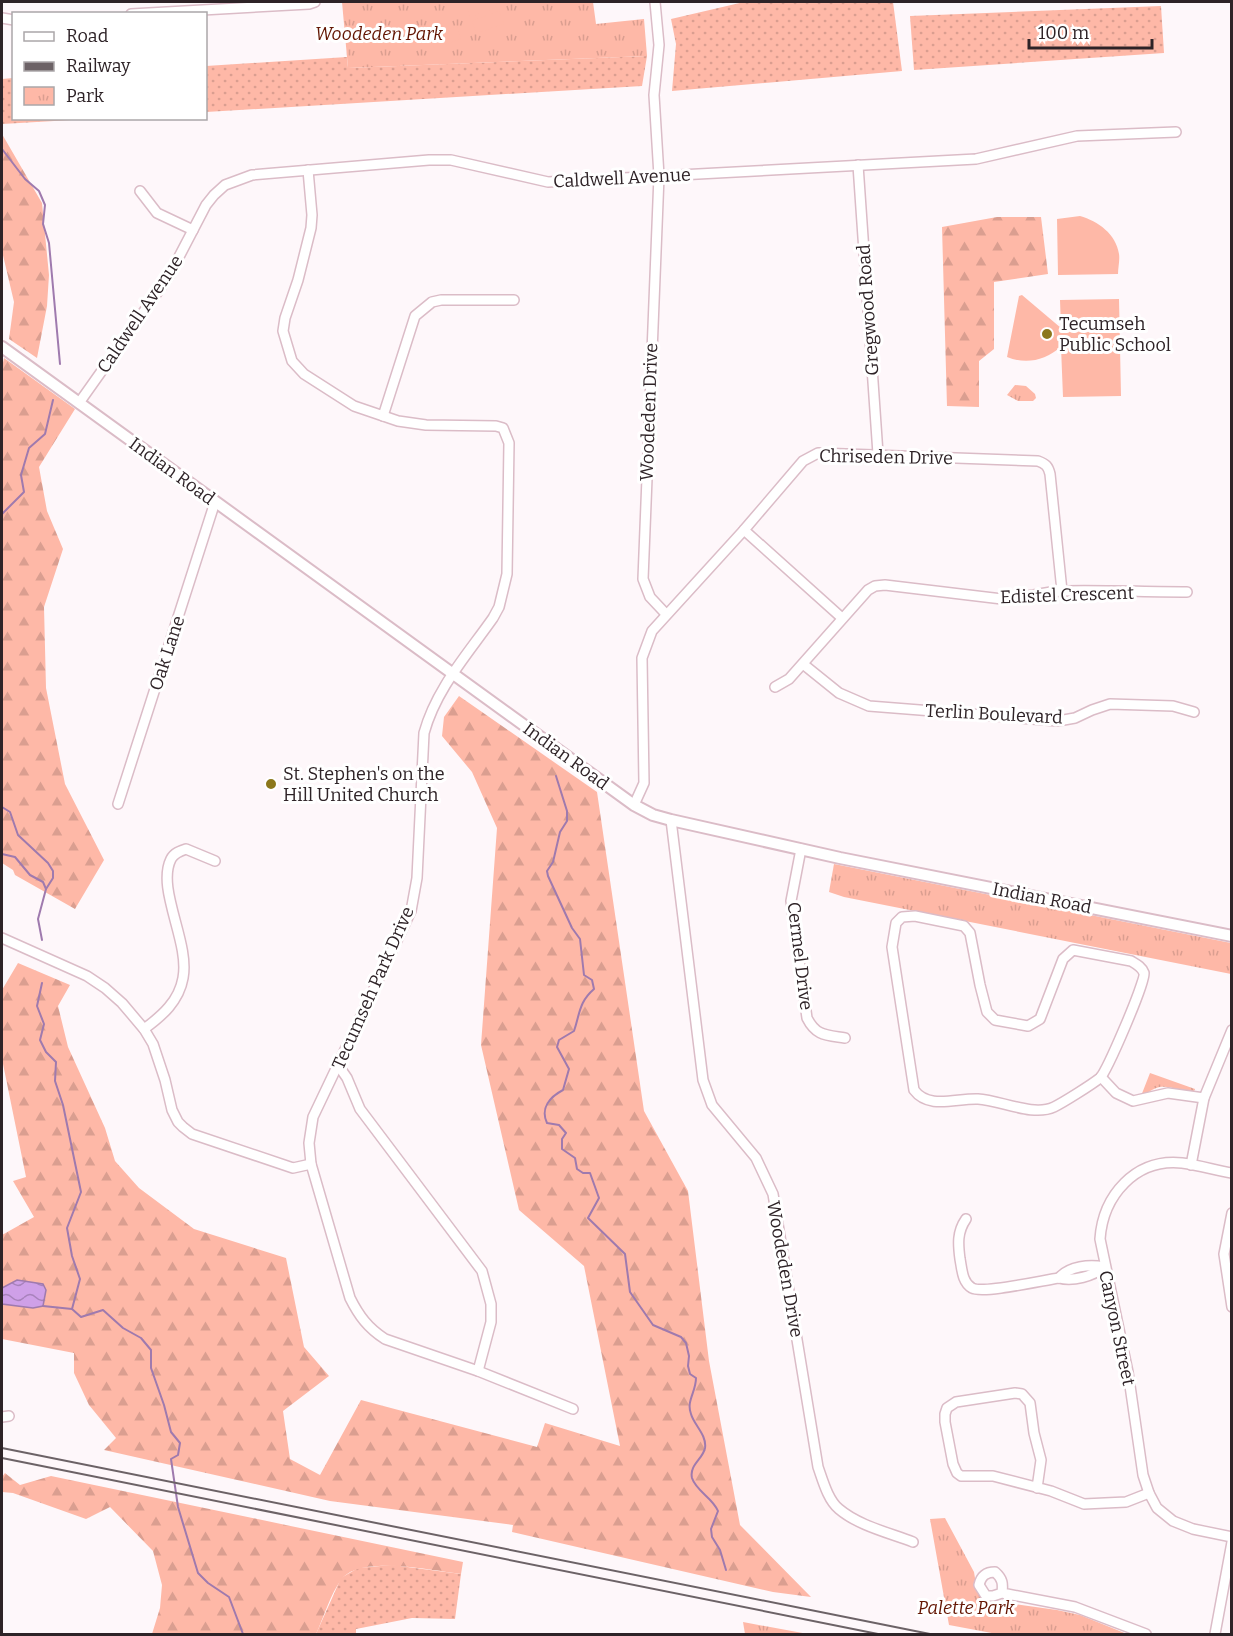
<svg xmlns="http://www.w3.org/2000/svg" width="1233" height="1636" font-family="Bitter,serif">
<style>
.grass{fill:url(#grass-dots)}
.forest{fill:url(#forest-firs)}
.park{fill:url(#park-tufts)}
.pitch{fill:#feb8a7}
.water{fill:url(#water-waves);stroke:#9f7aae;stroke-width:1.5}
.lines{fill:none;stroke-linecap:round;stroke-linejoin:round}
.stream{stroke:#9f7aae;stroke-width:2}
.minor-casing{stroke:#dbbcc7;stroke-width:12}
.tertiary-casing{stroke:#dbbcc7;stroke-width:14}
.minor{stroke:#fff;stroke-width:9}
.tertiary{stroke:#fff;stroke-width:10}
.rail{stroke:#6c6266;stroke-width:2}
.poi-dot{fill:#8c771b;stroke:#fff;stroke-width:2}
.labels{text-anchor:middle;stroke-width:6;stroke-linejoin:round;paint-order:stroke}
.park-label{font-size:18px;font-style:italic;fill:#631502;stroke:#fff}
.street-label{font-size:18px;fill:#2e2327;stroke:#fff}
.poi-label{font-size:18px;fill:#2e2327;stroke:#fff;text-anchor:start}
</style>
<defs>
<pattern id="grass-dots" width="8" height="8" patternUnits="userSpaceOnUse" patternTransform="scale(1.5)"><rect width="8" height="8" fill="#feb8a7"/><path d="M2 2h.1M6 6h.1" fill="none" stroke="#da9e90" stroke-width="1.8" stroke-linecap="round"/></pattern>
<pattern id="forest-firs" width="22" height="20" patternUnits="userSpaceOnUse" patternTransform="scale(1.5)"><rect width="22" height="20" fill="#feb8a7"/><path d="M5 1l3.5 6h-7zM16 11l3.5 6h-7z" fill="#da9e90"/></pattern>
<pattern id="park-tufts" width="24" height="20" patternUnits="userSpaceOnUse" patternTransform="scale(1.5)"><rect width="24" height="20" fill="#feb8a7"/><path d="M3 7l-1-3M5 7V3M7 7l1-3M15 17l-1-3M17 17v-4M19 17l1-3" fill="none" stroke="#da9e90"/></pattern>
<pattern id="water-waves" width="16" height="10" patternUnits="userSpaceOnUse" patternTransform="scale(1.5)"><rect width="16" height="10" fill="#cfa0e8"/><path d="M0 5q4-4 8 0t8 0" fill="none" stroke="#a882bc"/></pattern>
</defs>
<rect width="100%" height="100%" fill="#fef7fa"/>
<!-- grass -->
<g class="grass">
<path d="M744,2H893L902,71L672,91L676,44L671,19Z"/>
<path d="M1161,6L1164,53L914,70L910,16Z"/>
<path d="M647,56L642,86L206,112V66L347,57L348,68Z"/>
<path d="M13,78L14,118L89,119L2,124V79Z"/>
<path d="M392,1565L461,1574L455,1619L412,1618L356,1629V1634H316L341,1578L358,1568Z"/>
</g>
<!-- forest -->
<g class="forest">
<path d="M2,134L42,203L49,275L47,306L37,358L9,339L14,302L2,251Z"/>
<path d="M997,217H1041L1048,274L994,282V349L979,361V407L947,406L942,227Z"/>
<path d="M4,358L75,409L39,467L47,511L63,549L44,607L46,688L65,784L104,860L75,909L15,875L13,870L2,863V367Z"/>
<path d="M459,696L597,792L644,1111L688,1191L709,1361L740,1525L811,1597L773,1592L512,1532L513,1525L330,1501L104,1450L116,1438L89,1405L74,1373V1353L2,1339V1304L33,1308L17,1280L2,1288V1235L34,1217L13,1181L26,1177L2,1059V990L18,963L70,985L58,1006L68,1047L105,1128L115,1161L139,1188L194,1229L286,1258L304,1347L329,1376L283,1411L290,1459L320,1475L361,1400L537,1447L545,1423L620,1446L584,1266L519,1210L481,1045L497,828L472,772L442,736L444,717Z"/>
<path d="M5,1473L20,1485L51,1476L463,1562L461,1574C434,1571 359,1554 341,1580C331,1593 323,1619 316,1634H152L160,1608L162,1585L153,1551L110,1507L86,1519L13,1493L2,1492V1477Z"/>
</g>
<!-- park -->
<g class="park">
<path d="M342,2H593L596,24L644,19L647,56L348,68Z"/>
<path d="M1015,385L1026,386L1035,394L1036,398L1033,401H1018L1007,395Z"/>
<path d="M834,864L1231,943V974L844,897L829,892Z"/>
<path d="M1150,1073L1195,1089L1193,1094C1181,1091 1165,1083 1154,1089C1148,1092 1147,1094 1141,1096Z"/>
<path d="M945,1518L974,1572L977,1590L987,1600L1057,1610L1080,1615L1127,1634H997L949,1625L930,1519Z"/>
<path d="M743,1622L808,1634H745Z"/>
</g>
<!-- pitch -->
<g class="pitch">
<path d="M473,2H496L498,7L470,17L466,4Z"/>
<path d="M499,11L504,24L476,33L472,21Z"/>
<path d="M457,26L461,39L434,48L430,35Z"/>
<path d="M1080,216C1098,221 1116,234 1119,254C1120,260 1118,268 1118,274L1058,275L1057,219Z"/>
<path d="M1022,295L1061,328L1060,300L1119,299L1121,396L1063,397L1061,347C1045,360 1027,365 1007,357L1019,296Z"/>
</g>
<!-- water -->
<path class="water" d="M17,1280L43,1284L46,1290L43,1306L33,1308L2,1304V1288Z"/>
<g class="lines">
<!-- stream -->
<g class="stream">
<path d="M2,149L25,179L39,191L45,205L43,224L49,243L60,364"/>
<path d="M2,514L24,492L21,475L29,448L45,434L53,400"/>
<path d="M556,776L567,811V821L560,832L553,862L547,871L548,876L572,928L580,939L584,975L592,980L594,989C579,1002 580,1013 574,1031L559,1040L557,1047L569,1069L563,1090C550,1097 540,1108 547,1123L559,1125L566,1133L562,1139V1149L575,1158L577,1169L583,1173H590L599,1198L588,1218L625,1254L630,1292L653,1325L681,1337L686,1343L689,1356L688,1366L690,1374L696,1378C696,1392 686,1401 691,1414C694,1425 707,1435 705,1448C703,1459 689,1465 692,1478C696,1491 713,1498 718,1511L711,1529L712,1537L720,1550L726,1570"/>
<path d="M2,807L10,812L18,835L48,863L53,871V878L46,889"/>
<path d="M2,854L15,857L30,875L43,882L46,889L38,919L42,940"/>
<path d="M42,983L37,1006L44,1024L40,1040L46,1052L56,1062L55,1081L63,1105L81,1192L67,1228L72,1256L80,1279L72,1309L81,1317L103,1310L123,1328L141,1338L151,1350V1368L164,1405L171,1432L180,1443L178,1455L171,1459L178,1507L198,1573L208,1583L229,1597L243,1634"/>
<path d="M43,1306L72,1309"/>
</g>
<!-- minor casing -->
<g class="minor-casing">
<g id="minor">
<path d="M655,2L659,45L654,95L659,176L643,579L650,597L666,614"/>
<path d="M131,14L309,4L315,2"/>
<path d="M2,18L14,20"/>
<path d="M858,165L878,454"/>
<path d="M308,170L312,215L311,228L298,280L285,318L283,331L292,361L304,374L354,406L398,421L426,425L496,426L503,428L509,443L507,574L499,607L493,618C467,655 436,689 424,733L417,878L411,911L313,1117L309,1143L311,1164L350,1298C359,1316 368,1328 385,1339L478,1371L573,1409"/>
<path d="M140,191L157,213L193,230"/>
<path d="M79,403L169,276L206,205L214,195L225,185L252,175L429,160H451L548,182L976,159L1077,136L1176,132"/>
<path d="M383,416L415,316L432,302L441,300H514"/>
<path d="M744,530L842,618"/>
<path d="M803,664L839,693L869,706L1058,721L1075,718L1092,710L1110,704L1173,706L1194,712"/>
<path d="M775,687L789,679L868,590L875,586L885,585L1002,599C1022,599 1041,592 1061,591C1103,590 1145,592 1187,592"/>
<path d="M118,804L215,502"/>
<path d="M634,805L644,783L642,658L652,631L744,530L803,461L818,453L1038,461C1046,464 1048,466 1050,474L1062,591"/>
<path d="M671,820L703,1080L712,1105L756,1158L773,1194L818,1467C823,1481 828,1500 839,1509C859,1526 890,1533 913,1542"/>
<path d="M801,849L791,901L807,1018C816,1036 826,1035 845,1038"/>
<path d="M915,916L964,926L970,933L980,985L987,1012L995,1020L1028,1026L1040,1019L1063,959L1073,950L1131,961C1136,964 1142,967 1144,973C1146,981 1107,1071 1100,1078C1091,1085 1064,1102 1054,1107C1033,1117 1000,1100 978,1099C956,1098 929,1110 914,1090L892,947L896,923L902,917Z"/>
<path d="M2,938L87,976L105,988L122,1003L144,1029L153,1044L165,1080L172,1110L178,1122L183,1127L192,1134L293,1168L311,1164"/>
<path d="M144,1029C162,1016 179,1001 183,978C190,942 156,889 171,859C174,853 180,851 186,849L215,861"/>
<path d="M338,1065L347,1078L360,1109L482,1271L491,1304V1322L478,1371"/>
<path d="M1101,1077L1116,1093L1133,1101L1168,1093L1204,1098"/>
<path d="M1191,1165L1204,1098L1232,1030"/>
<path d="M1232,1173C1215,1170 1198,1165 1182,1163C1135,1158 1103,1196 1100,1239L1128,1372L1143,1475L1149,1493L1157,1508L1173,1521L1193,1529L1232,1537"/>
<path d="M1232,1213L1224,1254L1232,1307"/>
<path d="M966,1219C957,1232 958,1244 960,1259C962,1269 962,1282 972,1288C983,1294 1044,1280 1059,1278C1073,1282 1093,1276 1104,1267"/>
<path d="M1059,1278C1069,1266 1090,1264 1104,1267"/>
<path d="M2,1417L9,1416"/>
<path d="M1037,1488L1041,1460L1034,1433L1030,1403L1022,1394L1015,1393L956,1402L947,1408L945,1414V1422L953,1464L957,1473L961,1476H993L1051,1491L1084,1504L1126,1502L1149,1493"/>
<path d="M1002,1593C1003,1584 1003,1579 995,1572C986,1572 981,1576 979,1585L986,1596H993L1002,1593L1075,1607L1146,1634"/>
<path d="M1215,1634L1232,1542"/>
</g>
</g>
<!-- tertiary casing -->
<g class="tertiary-casing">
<path id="tertiary" d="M2,347L634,805L653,815L671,820L840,858L1232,936"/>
</g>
<!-- minor -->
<use href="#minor" class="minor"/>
<!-- tertiary -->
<use href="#tertiary" class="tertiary"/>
<!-- rail -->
<g class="rail">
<path d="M2,1448L930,1634"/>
<path d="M2,1458L878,1634"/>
</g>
</g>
<!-- markers -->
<g class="poi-dot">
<circle cx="1047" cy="334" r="6"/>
<circle cx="271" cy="784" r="6"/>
</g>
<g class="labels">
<!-- park labels -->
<g class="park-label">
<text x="379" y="40">Woodeden Park</text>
<text x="966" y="1614">Palette Park</text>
</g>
<!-- street labels -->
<g class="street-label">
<text transform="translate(622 178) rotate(-3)" y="6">Caldwell Avenue</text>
<text transform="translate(868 310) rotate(-94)" y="6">Gregwood Road</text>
<text transform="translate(140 314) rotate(-56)" y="6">Caldwell Avenue</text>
<text transform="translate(649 412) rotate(-88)" y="6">Woodeden Drive</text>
<text transform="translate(886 457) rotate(1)" y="6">Chriseden Drive</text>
<text transform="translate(172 471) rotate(36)" y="6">Indian Road</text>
<text transform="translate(1067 595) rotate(-2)" y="6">Edistel Crescent</text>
<text transform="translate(167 653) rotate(-72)" y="6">Oak Lane</text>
<text transform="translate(994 714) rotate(3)" y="6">Terlin Boulevard</text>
<text transform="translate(566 756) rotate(36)" y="6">Indian Road</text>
<text transform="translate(1042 898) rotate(11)" y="6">Indian Road</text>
<text transform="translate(800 956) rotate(83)" y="6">Cermel Drive</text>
<text transform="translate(373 988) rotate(-66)" y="6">Tecumseh Park Drive</text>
<text transform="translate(785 1269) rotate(80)" y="6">Woodeden Drive</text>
<text transform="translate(1117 1328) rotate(78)" y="6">Canyon Street</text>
</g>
<!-- poi labels -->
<g class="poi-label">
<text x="1059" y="330">Tecumseh<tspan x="1059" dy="21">Public School</tspan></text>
<text x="283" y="780">St. Stephen's on the<tspan x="283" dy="21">Hill United Church</tspan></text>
</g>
</g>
<!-- border -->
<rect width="1233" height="1636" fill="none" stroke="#2e2327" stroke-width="6"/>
<!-- legend -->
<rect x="12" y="12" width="195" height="108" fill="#ffffff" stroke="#aba7a9" stroke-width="1.5"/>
<rect x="24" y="32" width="30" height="9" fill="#ffffff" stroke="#aba7a9" stroke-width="1.5"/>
<text x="66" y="42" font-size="18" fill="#2e2327">Road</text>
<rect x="24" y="62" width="30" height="9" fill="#6c6266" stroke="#aba7a9" stroke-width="1.5"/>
<text x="66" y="72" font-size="18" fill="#2e2327">Railway</text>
<rect x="24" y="87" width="30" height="18" fill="url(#park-tufts)" stroke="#aba7a9" stroke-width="1.5"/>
<text x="66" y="102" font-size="18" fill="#2e2327">Park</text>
<!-- scale -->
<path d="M1029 39v9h123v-9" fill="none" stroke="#2e2327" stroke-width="3"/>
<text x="1038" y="39" font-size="18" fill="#2e2327" stroke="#ffffff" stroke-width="4.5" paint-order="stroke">100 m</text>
</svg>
